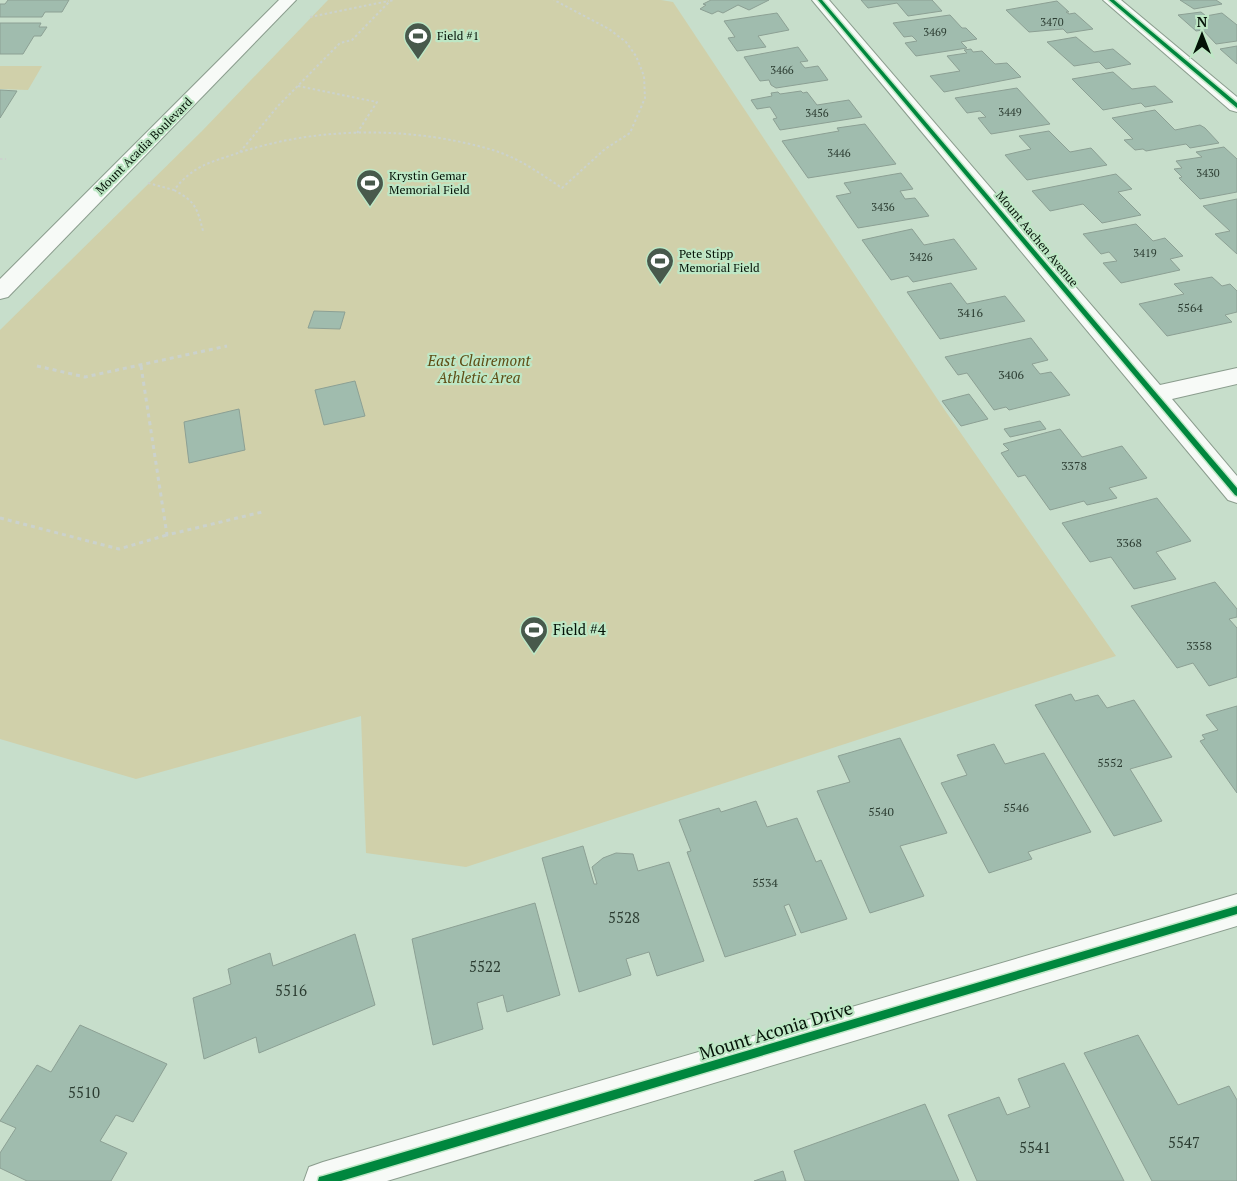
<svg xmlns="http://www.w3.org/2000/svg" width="1237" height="1181" font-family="'PT Serif',serif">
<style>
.green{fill:#d0d0aa}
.building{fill:#a0bcae;stroke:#8ca094}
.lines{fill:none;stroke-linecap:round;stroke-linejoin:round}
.street-casing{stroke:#8a9c8d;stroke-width:2}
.secondary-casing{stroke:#8a9c8d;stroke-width:2}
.path-far1{stroke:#cbd2cd;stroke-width:2;stroke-dasharray:2.5 2.5;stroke-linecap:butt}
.path{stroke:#cbd2cd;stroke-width:3;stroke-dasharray:4 4;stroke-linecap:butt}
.street{fill:#f7faf7;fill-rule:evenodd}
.secondary{fill:#f7faf7;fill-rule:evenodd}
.cycleway-casing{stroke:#bee7c5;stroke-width:3}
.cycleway{fill:#00873e;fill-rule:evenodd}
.labels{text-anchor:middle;stroke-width:4.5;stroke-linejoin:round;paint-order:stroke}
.far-number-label{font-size:11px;fill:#2b3c31}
.far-poi-label{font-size:12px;fill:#041207;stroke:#bee7c5;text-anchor:start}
.far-street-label{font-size:12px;fill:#041207;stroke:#bee7c5}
.number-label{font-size:12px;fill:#2b3c31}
.park-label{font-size:15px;font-style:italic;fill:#5f4d15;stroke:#bee7c5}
.poi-label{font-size:15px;fill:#041207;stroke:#bee7c5;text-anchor:start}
.near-number-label{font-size:15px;fill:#2b3c31}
.near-street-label{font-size:18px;fill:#041207;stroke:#bee7c5}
</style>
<rect width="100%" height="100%" fill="#c7decb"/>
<!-- green -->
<g class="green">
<path d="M328,0H661L673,2L944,409L1116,656L466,867L366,853L361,716L136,779L0,739V330L202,131Z"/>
<path d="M0,66H42L28,90L0,89Z"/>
</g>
<!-- building -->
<g class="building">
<path d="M8,0H69L62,12H45L42,17H0V4H5Z"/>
<path d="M711,0H769L749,10L738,5L723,13L718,11L712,14L700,9L706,5L703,4Z"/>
<path d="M861,0H932L942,11L908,16L897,3L868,8Z"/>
<path d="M1180,0H1216L1222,4L1194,9Z"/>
<path d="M1057,1L1069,12H1066L1069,14L1075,13L1093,29L1067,33L1063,29L1029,32L1006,10Z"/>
<path d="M1201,12L1206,16L1222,13L1237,25V41L1216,44L1203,30L1196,31L1178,15Z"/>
<path d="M777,13L789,30L758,36L766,47L737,51L728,38L735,37L724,21Z"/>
<path d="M950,15L962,28H966L977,39L961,42L967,48L916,56L905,43L917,41L912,36L904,37L893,23Z"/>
<path d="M0,23H41L39,27H47L41,36H34L23,54H0Z"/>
<path d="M1076,37L1094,52L1113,49L1131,64L1106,69L1099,62L1074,66L1047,42Z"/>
<path d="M1237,46V64L1220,49Z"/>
<path d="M798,47L808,61L800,62L805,68L818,66L828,80L776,88L771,85L769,80L760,81L744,57Z"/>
<path d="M971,49L973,52L982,51L995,64L1007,63L1021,77L944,92L930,76L960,71L947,56L967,53L964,50Z"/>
<path d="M1113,72L1132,89L1155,86L1173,102L1145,107L1141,103L1103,110L1072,79Z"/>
<path d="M1017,88L1050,124L991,134L978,118L986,117L980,111L967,113L955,98Z"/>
<path d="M0,90L17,91L0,118Z"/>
<path d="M801,91L803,93L807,92L817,105L849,100L862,117L780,130L773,119L777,118L770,107L757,109L751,100L772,96L771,93L778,92L780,94Z"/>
<path d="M1155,110L1175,130L1200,125L1205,128L1219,143L1190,148L1186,144L1146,151L1143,149L1135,150L1124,140L1133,139L1112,118Z"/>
<path d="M865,124L896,164L808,178L782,141L839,131L837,128Z"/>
<path d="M1049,131L1070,152L1091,148L1107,165L1027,180L1005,155L1031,149L1019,136Z"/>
<path d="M1224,147L1237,159V192L1200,199L1179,178L1182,177L1174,169L1182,168L1176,161L1202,157L1196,152Z"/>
<path d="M901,173L913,189L900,191L905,199L915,198L929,216L858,228L836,196L851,193L844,183Z"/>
<path d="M1116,174L1132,189L1118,192L1141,215L1102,223L1083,204L1050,211L1032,191Z"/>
<path d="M1237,199V254L1215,234L1230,231L1203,206Z"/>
<path d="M1136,224L1153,241L1165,238L1183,256L1170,259L1180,270L1121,283L1103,263L1117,261L1109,252L1101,254L1083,234Z"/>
<path d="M912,229L924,245L954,239L977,269L913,282L908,276L891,280L862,240Z"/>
<path d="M1212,277L1222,286L1230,284L1237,291V312L1225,315L1232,322L1167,336L1139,304L1184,294L1174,284Z"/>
<path d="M951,283L967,304L1005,296L1025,321L940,339L907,292Z"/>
<path d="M314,311L345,312L340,329L308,328Z"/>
<path d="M1031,338L1048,360L1032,364L1040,374L1051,372L1070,395L1009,410L1006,407L994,410L967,373L958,375L945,357Z"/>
<path d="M355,381L365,416L324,425L315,390Z"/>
<path d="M969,394L988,419L961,426L942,401Z"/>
<path d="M239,409L245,450L189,463L184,422Z"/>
<path d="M1040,421L1046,429L1010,437L1004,429Z"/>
<path d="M1060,429L1082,457L1122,446L1147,478L1109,488L1117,498L1087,505L1084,501L1050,510L1025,475L1018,477L1001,453L1009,450L1003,444Z"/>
<path d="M1157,498L1191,541L1156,552L1176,579L1134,589L1111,557L1090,562L1062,523Z"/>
<path d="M1215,582L1237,609V617L1229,619L1237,628V677L1209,686L1193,663L1177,668L1131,606Z"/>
<path d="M1071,694L1075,701L1098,695L1107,708L1134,700L1172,757L1130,769L1162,821L1114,836L1035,705Z"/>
<path d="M1237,706V793L1200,741L1205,739L1202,735L1218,730L1206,715Z"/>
<path d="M900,738L947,833L900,846L924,896L870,913L817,791L850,782L838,756Z"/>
<path d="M994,744L1005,764L1044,753L1091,832L1028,852L1032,859L989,873L941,783L967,775L957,755Z"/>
<path d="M756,801L767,827L797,818L816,862L821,860L847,919L801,933L789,904L784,906L796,935L725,957L687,852L691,851L679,820L719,808L721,812Z"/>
<path d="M583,846L594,884H597L592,867L603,858L616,853L633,854L638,871L669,862L704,961L657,976L649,952L626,959L631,975L579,992L542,858Z"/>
<path d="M535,903L560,995L507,1012L503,995L477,1003L483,1029L433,1045L412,939Z"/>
<path d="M355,934L375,1005L259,1053L256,1037L204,1059L193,998L231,984L228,969L270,953L273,966Z"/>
<path d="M80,1025L167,1064L133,1122L116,1115L100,1141L127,1153L111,1181H27L0,1168V1153L16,1128L0,1121L37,1065L51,1072Z"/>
<path d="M1138,1035L1178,1105L1229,1086L1237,1100V1181H1152L1084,1053Z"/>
<path d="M1064,1063L1124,1181H977L948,1115L999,1097L1007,1115L1030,1107L1018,1079Z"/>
<path d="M925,1104L959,1181H805L794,1151Z"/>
<path d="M783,1171L786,1181H754Z"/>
</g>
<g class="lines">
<!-- street casing -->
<g class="street-casing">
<g id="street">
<path d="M812,0H829L1160,385L1237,368V384L1172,399L1237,476V503L1228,500Z"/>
<path d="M1103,0H1121L1237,97V112L1230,110Z"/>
<path d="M1237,894V926L387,1181H304L309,1167L323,1162Z"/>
</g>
</g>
<!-- secondary casing -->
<g class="secondary-casing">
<path id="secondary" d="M279,0H296L8,297L0,299V279Z"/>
</g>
<!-- path-far1 -->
<g class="path-far1">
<path d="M310,17L389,1"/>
<path d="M298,86L377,102L357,133"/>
<path d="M240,152L278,106L340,43L352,40L390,1L394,0"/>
<path d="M0,159H6"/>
<path d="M148,183L174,190C194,165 209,163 238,153C319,126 414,126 496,151C520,159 541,174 562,188L605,149L630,133L645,98L644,76L636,56L626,42L609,29L554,0"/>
<path d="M174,190C196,202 197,208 203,231"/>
</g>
<!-- path -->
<g class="path">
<path d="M37,366L85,377L227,346"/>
<path d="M141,366L167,535L262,512"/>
<path d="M0,518L119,549L167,535"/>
</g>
<!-- street -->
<use href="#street" class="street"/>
<!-- secondary -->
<use href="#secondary" class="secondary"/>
<!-- cycleway casing -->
<g class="cycleway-casing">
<g id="cycleway">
<path d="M818,0H822L1237,488V496L1235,495Z"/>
<path d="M1109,0H1114L1237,103V108Z"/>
<path d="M1237,906V914L341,1181H318L319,1177L323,1176Z"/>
</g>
</g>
<!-- cycleway -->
<use href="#cycleway" class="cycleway"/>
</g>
<!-- icons -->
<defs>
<g id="stadium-pin" transform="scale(1.4375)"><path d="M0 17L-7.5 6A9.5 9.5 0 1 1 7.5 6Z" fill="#48594c" stroke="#bee7c5"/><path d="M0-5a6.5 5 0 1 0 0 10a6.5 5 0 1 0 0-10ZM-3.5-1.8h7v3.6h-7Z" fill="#fff"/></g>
</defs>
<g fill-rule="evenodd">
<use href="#stadium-pin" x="418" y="36"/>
<use href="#stadium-pin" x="370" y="183"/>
<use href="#stadium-pin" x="660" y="261"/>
<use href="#stadium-pin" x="534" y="630"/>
</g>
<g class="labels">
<!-- far-number labels -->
<g class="far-number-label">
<text x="1052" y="26">3470</text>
<text x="935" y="36">3469</text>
<text x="782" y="74">3466</text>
<text x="1010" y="116">3449</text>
<text x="817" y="117">3456</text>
<text x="839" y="157">3446</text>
<text x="1208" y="177">3430</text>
<text x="883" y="211">3436</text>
<text x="1145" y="257">3419</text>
<text x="921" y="261">3426</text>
</g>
<!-- far-poi labels -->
<g class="far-poi-label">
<text x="437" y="40">Field #1</text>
<text x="389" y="180">Krystin Gemar<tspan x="389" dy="14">Memorial Field</tspan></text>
<text x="679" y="258">Pete Stipp<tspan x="679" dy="14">Memorial Field</tspan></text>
</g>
<!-- far-street labels -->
<g class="far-street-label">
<text transform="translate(144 146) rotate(-45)" y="4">Mount Acadia Boulevard</text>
<text transform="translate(1037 239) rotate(50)" y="4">Mount Aachen Avenue</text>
</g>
<!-- number labels -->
<g class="number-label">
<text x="1190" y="312">5564</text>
<text x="970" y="317">3416</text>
<text x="1011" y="379">3406</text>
<text x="1074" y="470">3378</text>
<text x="1129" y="547">3368</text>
<text x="1199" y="650">3358</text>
<text x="1110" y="767">5552</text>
<text x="1016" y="812">5546</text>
<text x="881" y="816">5540</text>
<text x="765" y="887">5534</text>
</g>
<!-- park labels -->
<g class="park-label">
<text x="479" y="366">East Clairemont<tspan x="479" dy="17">Athletic Area</tspan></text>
</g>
<!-- poi labels -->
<g class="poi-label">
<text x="553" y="635">Field #4</text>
</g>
<!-- near-number labels -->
<g class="near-number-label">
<text x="624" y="923">5528</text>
<text x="485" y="972">5522</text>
<text x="291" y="996">5516</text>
<text x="84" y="1098">5510</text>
<text x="1184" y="1148">5547</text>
<text x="1035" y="1153">5541</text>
</g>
<!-- near-street labels -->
<g class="near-street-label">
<text transform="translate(776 1031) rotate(-17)" y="6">Mount Aconia Drive</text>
</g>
</g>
<!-- north arrow -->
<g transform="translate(1202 35)" stroke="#bee7c5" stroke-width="4" paint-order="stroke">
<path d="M0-4L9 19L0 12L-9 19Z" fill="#041207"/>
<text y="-8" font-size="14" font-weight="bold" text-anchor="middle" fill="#041207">N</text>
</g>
</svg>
